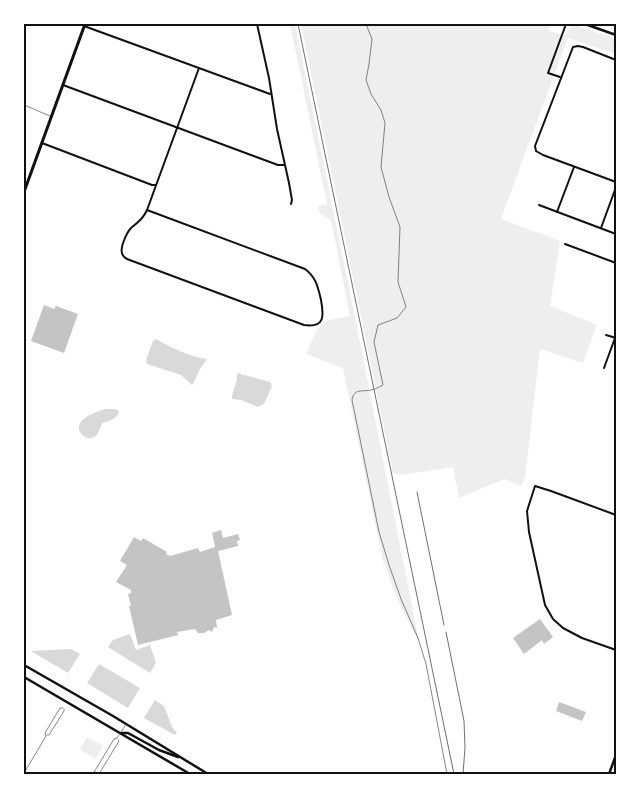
<svg xmlns="http://www.w3.org/2000/svg" width="640" height="798" font-family="Raleway,sans-serif">
<style>
.green{fill:#eee}
.water{fill:#d9d9d9}
.building{fill:#c4c4c4}
.lines{fill:none;stroke-linecap:round;stroke-linejoin:round}
.path{stroke:#111;stroke-width:0.5}
.service{stroke:#111;stroke-width:0.5}
.minor{stroke:#111;stroke-width:2}
.secondary{stroke:#111;stroke-width:2.5}
.primary{stroke:#111;stroke-width:3}
.rail{stroke:#707070;stroke-width:1}
.neatline{fill:none;stroke:#111;stroke-width:2}
</style>
<rect width="100%" height="100%" fill="#fff"/>
<!-- green -->
<g class="green">
<path d="M290,24H295L354,312L419,642L400,605L383,561L343,368L306,354L316,331L325,321L350,316L331,220L320,214L318,206L327,204Z"/>
<path d="M301,24H550L548,30L564,36L570,26L575,25L616,39V54L568,38L501,219L560,241L550,306L597,325L583,363L540,349L525,477L521,486L505,479L459,498L453,467L402,475L393,473Z"/>
<path d="M87,737L103,746L96,759L80,750Z"/>
</g>
<!-- water -->
<g class="water">
<path d="M156,339C172,348 188,356 207,359L200,369L195,380L192,385L181,375L147,364L146,360L153,341Z"/>
<path d="M237,373L270,382L272,386L264,404L258,407L241,400L232,399C232,390 238,383 237,373Z"/>
<path d="M105,409H115L119,411C118,419 109,421 102,423C100,428 99,434 94,437C86,442 74,430 81,422C86,415 97,412 105,409Z"/>
<path d="M130,634L136,650L150,645L156,663L150,673L108,647L113,640Z"/>
<path d="M71,649L80,654L68,673L31,651Z"/>
<path d="M99,664L140,688L128,708L87,683Z"/>
<path d="M155,700L164,706L172,727L177,733L175,735L144,718Z"/>
</g>
<!-- building -->
<g class="building">
<path d="M44,305L54,309L56,306L78,314L64,353L31,341Z"/>
<path d="M221,530L223,538L238,534L240,540L237,541L238,546L218,551L232,615L216,620L217,628L214,627L212,632L209,630L204,633H198L195,629L177,632L178,635L138,645L129,606H131L128,594L131,593V590L116,582L127,565L120,561L134,537L141,541L143,538L167,552L166,554L170,556L198,548L200,552L215,547L212,533Z"/>
<path d="M540,619L553,637L544,644L542,640L524,654L513,638Z"/>
<path d="M559,702L586,712L582,721L556,711Z"/>
</g>
<g class="lines">
<!-- path -->
<path class="path" d="M366,24L372,39L369,64L366,80L371,94L381,110L385,123L381,167L389,197L400,227L398,282L406,307L397,318L378,325L374,342L383,385C379,387 376,389 371,390C362,392 354,388 352,400L379,532L389,565L401,599L418,638L426,664L447,774"/>
<!-- service -->
<g class="service">
<path d="M24,105L50,116"/>
<path d="M121,732L126,724"/>
<path d="M47,735H49L64,711V709"/>
<path d="M24,773L46,736L45,733L60,708H63"/>
<path d="M93,774L114,739L117,738L119,735"/>
<path d="M99,774L119,741L118,740"/>
</g>
<!-- minor -->
<g class="minor">
<path d="M257,24L269,78L277,129L289,183L292,200L291,204"/>
<path d="M84,26L270,94"/>
<path d="M616,60L583,47L578,46L573,47L535,146L536,151L543,155L616,182"/>
<path d="M560,77L548,73L566,24"/>
<path d="M63,85L278,165H284"/>
<path d="M42,143L152,185H156"/>
<path d="M539,205L616,234"/>
<path d="M147,210L305,269C316,277 318,287 321,300C324,316 325,328 304,325L127,259C124,257 123,257 122,253C120,247 127,232 131,228C138,222 143,219 147,210L199,68"/>
<path d="M557,212L574,167"/>
<path d="M601,228L616,187"/>
<path d="M565,244L616,263"/>
<path d="M606,335L616,338"/>
<path d="M604,368L615,338"/>
<path d="M616,515L551,491L535,486L527,511L529,532L545,605L553,619L563,628L582,638L616,650"/>
</g>
<!-- secondary -->
<g class="secondary">
<path d="M585,24L616,35"/>
<path d="M24,665L113,716L208,774"/>
<path d="M24,677L190,774"/>
<path d="M122,733H128L159,750L178,757"/>
<path d="M609,774L616,755"/>
</g>
<!-- primary -->
<path class="primary" d="M24,192L85,24"/>
<!-- rail -->
<g class="rail">
<path d="M298,24L454,774"/>
<path d="M417,492L444,625"/>
<path d="M446,632L464,721L465,748L463,774"/>
</g>
</g>
<!-- border -->
<rect width="640" height="798" fill="none" stroke="#ffffff" stroke-width="50"/>
<rect x="25" y="25" width="590" height="748" class="neatline"/>
</svg>
